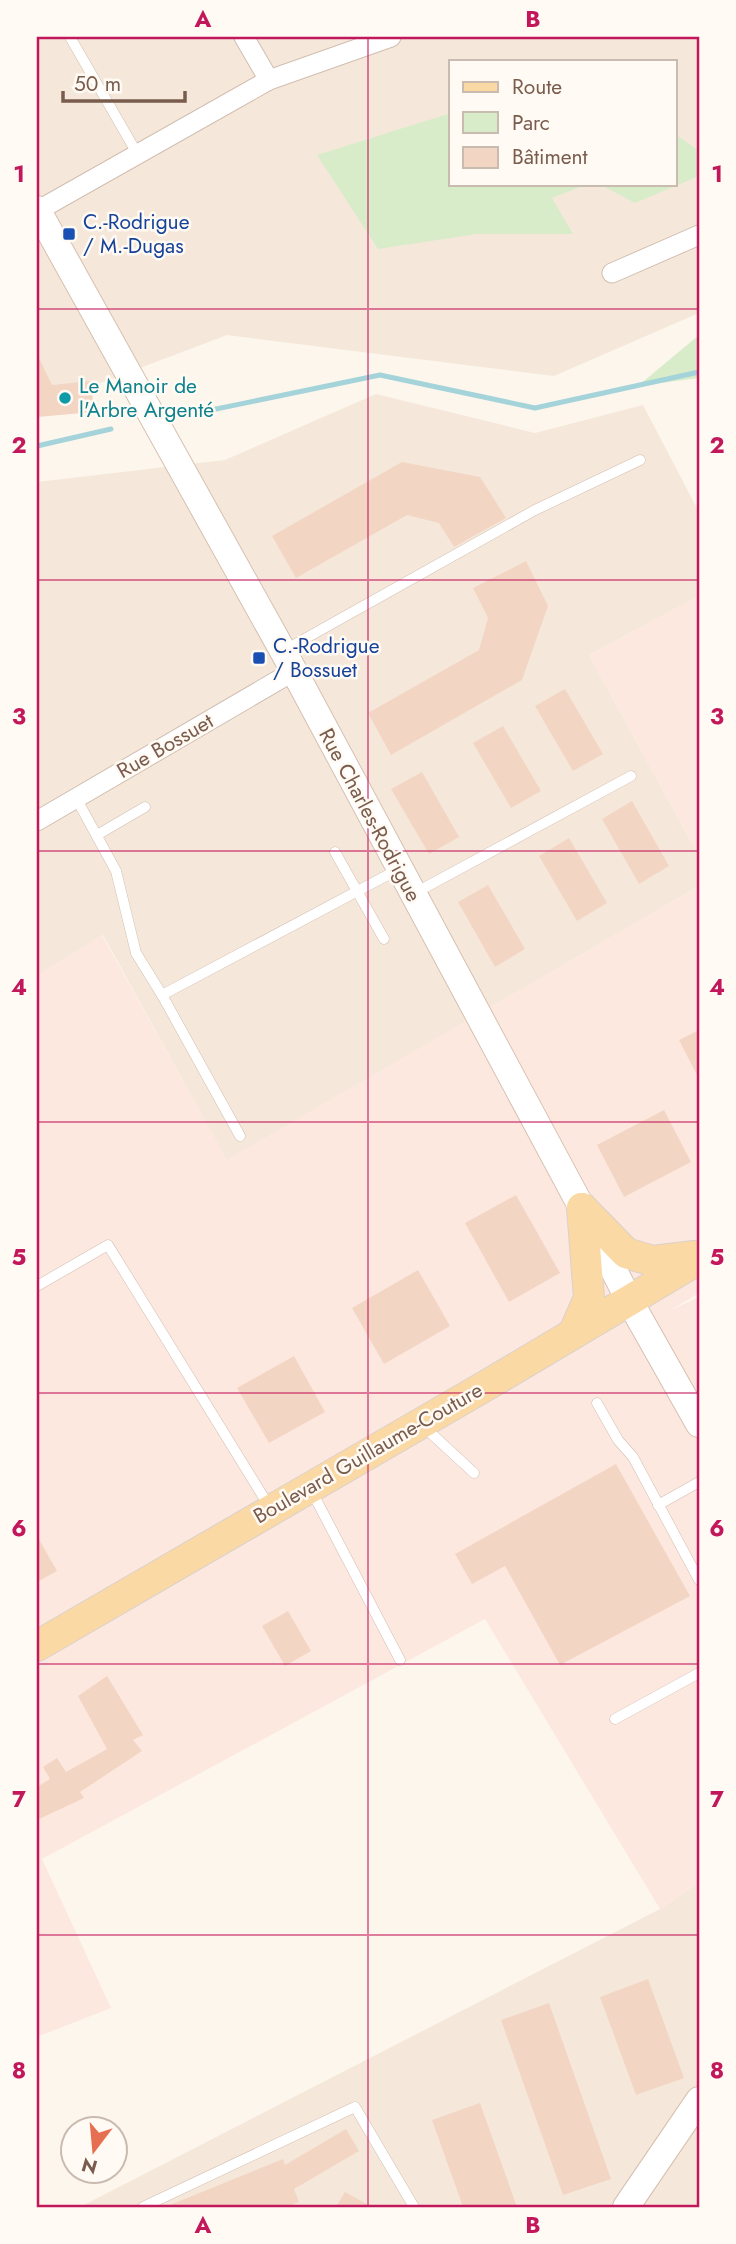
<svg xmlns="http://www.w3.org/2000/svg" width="736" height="2244" font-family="Jost,sans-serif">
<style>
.residential{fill:#f5e8da;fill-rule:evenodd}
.commercial{fill:#fde8e0}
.green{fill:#d8ecc9}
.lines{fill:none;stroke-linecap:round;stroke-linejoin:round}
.stream{stroke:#a5d3da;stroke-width:5}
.building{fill:#f3d5c3}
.lane-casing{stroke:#d1beb0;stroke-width:11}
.street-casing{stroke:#d1beb0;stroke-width:21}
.secondary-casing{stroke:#d6c0b0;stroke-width:28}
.primary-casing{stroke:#dad1cd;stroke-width:32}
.lane{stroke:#fff;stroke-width:10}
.street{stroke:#fff;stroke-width:19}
.secondary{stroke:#fff;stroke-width:26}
.primary{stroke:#fbd9a5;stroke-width:30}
.grid{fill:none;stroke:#c2185b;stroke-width:2;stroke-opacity:0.55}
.transit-dot{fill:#1a4fb4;stroke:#fffaf3;stroke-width:2.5}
.culture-dot{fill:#0f9aa8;stroke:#fffaf3;stroke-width:2.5}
.labels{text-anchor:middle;stroke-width:5;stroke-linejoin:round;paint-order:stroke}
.transit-label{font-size:21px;fill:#164399;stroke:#fffaf3;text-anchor:start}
.culture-label{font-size:21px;fill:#0d838f;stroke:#fffaf3;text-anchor:start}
.street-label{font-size:21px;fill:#7a5c4d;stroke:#fffaf3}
.neatline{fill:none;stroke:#c2185b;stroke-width:2.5}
.grid-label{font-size:23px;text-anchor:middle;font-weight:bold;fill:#c2185b}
</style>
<rect width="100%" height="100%" fill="#fdf6ec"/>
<!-- residential -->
<g class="residential">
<path d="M37,37H699V313L554,376L227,335L37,407ZM451,61H675V184H451Z"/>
<path d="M376,394L535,433L643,405L699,512V596L589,655L699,856V886L227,1161L103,935L37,976V482L225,460Z"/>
<path d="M699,1882V2207H80L660,1909Z"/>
</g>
<!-- commercial -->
<g class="commercial">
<path d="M699,596V856L589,655Z"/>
<path d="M699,886V1293L671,1310L699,1297V1882L660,1909L485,1619L42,1859L111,2008L37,2037V976L102,935L227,1160Z"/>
</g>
<!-- green -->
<g class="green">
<path d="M451,113V184H588L552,198L573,234H477L378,249L317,155Z"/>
<path d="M675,134L699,151V176L635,203L599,184H675Z"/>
<path d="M699,335V378L638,386Z"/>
</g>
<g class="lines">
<!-- stream -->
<g class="stream">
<path d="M187,415L380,375L535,408L699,372"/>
<path d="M37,446L111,429"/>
</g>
</g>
<!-- building -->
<g class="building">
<path d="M37,354L52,385L91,381L94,412L37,417Z"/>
<path d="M402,462L480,477L506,518L454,547L439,523L407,515L296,578L272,536Z"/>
<path d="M526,561L548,606L522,680L391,755L368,713L479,650L488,618L473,588Z"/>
<path d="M565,689L603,754L573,771L535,706Z"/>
<path d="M503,726L541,791L511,808L473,743Z"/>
<path d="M422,772L459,837L429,854L391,789Z"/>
<path d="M632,801L669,866L639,884L602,819Z"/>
<path d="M569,838L607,903L577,921L539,856Z"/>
<path d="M488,885L525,949L495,967L458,902Z"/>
<path d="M699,1030V1079L679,1040Z"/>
<path d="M664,1110L691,1162L624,1197L597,1145Z"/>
<path d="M516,1195L560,1273L509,1302L465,1223Z"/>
<path d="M418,1270L450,1326L384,1364L352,1308Z"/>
<path d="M294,1356L325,1412L269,1443L237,1388Z"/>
<path d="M616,1464L690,1596L560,1665L505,1566L472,1584L455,1554Z"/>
<path d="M37,1536L57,1571L37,1582Z"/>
<path d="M288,1611L311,1651L285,1666L262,1626Z"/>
<path d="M107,1676L143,1735L133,1740L142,1751L80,1792L84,1798L37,1820V1787L50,1779L43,1767L57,1758L66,1772L107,1749L78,1696Z"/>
<path d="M648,1979L684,2078L636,2095L600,1997Z"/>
<path d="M549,2003L611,2179L563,2195L501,2020Z"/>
<path d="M480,2103L517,2207H463L432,2120Z"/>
<path d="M346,2129L359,2151L294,2189L299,2202L286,2207H165L283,2159L285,2165Z"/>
<path d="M345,2192L372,2207H336Z"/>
</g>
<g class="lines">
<!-- lane casing -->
<g class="lane-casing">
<g id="lane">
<path d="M70,37L138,155"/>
<path d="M283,651L535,510L640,460"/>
<path d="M76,798L116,871L136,953L162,995L240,1136"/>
<path d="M97,835L145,807"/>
<path d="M335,852L384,939"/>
<path d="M413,894L631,776"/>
<path d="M162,995L399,869"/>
<path d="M37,1286L108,1245L269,1506"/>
<path d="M597,1403L618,1440L633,1457L699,1580"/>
<path d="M422,1425L474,1473"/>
<path d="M311,1490L400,1660"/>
<path d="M658,1505L699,1482"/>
<path d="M615,1719L699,1673"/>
<path d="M143,2207L355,2107L414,2207"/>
</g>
</g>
<!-- street casing -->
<g class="street-casing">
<g id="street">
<path d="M244,37L269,80"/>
<path d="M37,211L269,80L391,37"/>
<path d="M612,273L699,235"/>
<path d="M37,821L294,671"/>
</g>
</g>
<!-- secondary casing -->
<g class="secondary-casing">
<g id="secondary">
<path d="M37,209L294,671L582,1208L629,1300L699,1424"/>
<path d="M626,2207L699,2100"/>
</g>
</g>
<!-- primary casing -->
<g class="primary-casing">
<g id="primary">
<path d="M582,1208L626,1253L653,1261L694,1256"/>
<path d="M574,1332L589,1298L582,1208"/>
<path d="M37,1646L487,1385L699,1259"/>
</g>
</g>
<!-- lane -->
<use href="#lane" class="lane"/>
<!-- street -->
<use href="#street" class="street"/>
<!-- secondary -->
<use href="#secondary" class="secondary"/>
<!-- primary -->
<use href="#primary" class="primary"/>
</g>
<!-- grid -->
<path class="grid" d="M368,37V2207M37,309H699M37,580H699M37,851H699M37,1122H699M37,1393H699M37,1664H699M37,1935H699"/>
<!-- markers -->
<g class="transit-dot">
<rect x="62" y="227" width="14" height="14" rx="3.5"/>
<rect x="252" y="651" width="14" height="14" rx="3.5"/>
</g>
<circle class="culture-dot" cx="65" cy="398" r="7"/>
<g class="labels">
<!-- transit labels -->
<g class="transit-label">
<text x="83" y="229">C.-Rodrigue<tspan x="83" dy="24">/ M.-Dugas</tspan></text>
<text x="273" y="653">C.-Rodrigue<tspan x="273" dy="24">/ Bossuet</tspan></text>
</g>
<!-- culture labels -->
<g class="culture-label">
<text x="79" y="393">Le Manoir de<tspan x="79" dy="24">l'Arbre Argenté</tspan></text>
</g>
<!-- street labels -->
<g class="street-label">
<text transform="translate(165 746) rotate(-30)" y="7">Rue Bossuet</text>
<text transform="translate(370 815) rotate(62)" y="7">Rue Charles-Rodrigue</text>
<text transform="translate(368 1453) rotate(-30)" y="7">Boulevard Guillaume-Couture</text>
</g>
</g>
<!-- border -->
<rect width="736" height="2244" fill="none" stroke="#fffaf3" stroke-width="77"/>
<!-- legend -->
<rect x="449" y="60" width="228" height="126" fill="#fffaf3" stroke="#cabbb1" stroke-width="2"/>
<rect x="463" y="82" width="35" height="10" fill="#fbd9a5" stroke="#cabbb1" stroke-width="2"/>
<text x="512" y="94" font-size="21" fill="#7a5c4d">Route</text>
<rect x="463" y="112" width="35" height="21" fill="#d8ecc9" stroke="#cabbb1" stroke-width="2"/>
<text x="512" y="130" font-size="21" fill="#7a5c4d">Parc</text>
<rect x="463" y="147" width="35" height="21" fill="#f3d5c3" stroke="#cabbb1" stroke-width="2"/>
<text x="512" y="164" font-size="21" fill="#7a5c4d">Bâtiment</text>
<!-- north arrow -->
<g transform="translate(94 2150) rotate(196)"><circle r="33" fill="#fffaf3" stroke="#cabbb1" stroke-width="2"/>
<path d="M0-5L12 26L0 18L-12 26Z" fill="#e76f51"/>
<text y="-10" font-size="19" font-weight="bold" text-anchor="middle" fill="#7a5c4d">N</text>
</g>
<!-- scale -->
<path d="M63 91v10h122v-10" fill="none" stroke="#7a5c4d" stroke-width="3.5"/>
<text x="74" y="91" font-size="21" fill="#7a5c4d" stroke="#fffaf3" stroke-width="5" paint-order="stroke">50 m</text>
<rect x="38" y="38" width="660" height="2168" class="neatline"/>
<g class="grid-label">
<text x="203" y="27">A</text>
<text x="533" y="27">B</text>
<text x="19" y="182">1</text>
<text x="717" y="182">1</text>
<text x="19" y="453">2</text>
<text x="717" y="453">2</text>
<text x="19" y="724">3</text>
<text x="717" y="724">3</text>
<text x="19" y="995">4</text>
<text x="717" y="995">4</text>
<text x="19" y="1265">5</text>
<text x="717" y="1265">5</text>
<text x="19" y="1536">6</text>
<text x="717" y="1536">6</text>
<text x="19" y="1807">7</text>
<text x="717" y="1807">7</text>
<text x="19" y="2078">8</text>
<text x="717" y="2078">8</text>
<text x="203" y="2233">A</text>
<text x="533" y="2233">B</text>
</g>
</svg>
